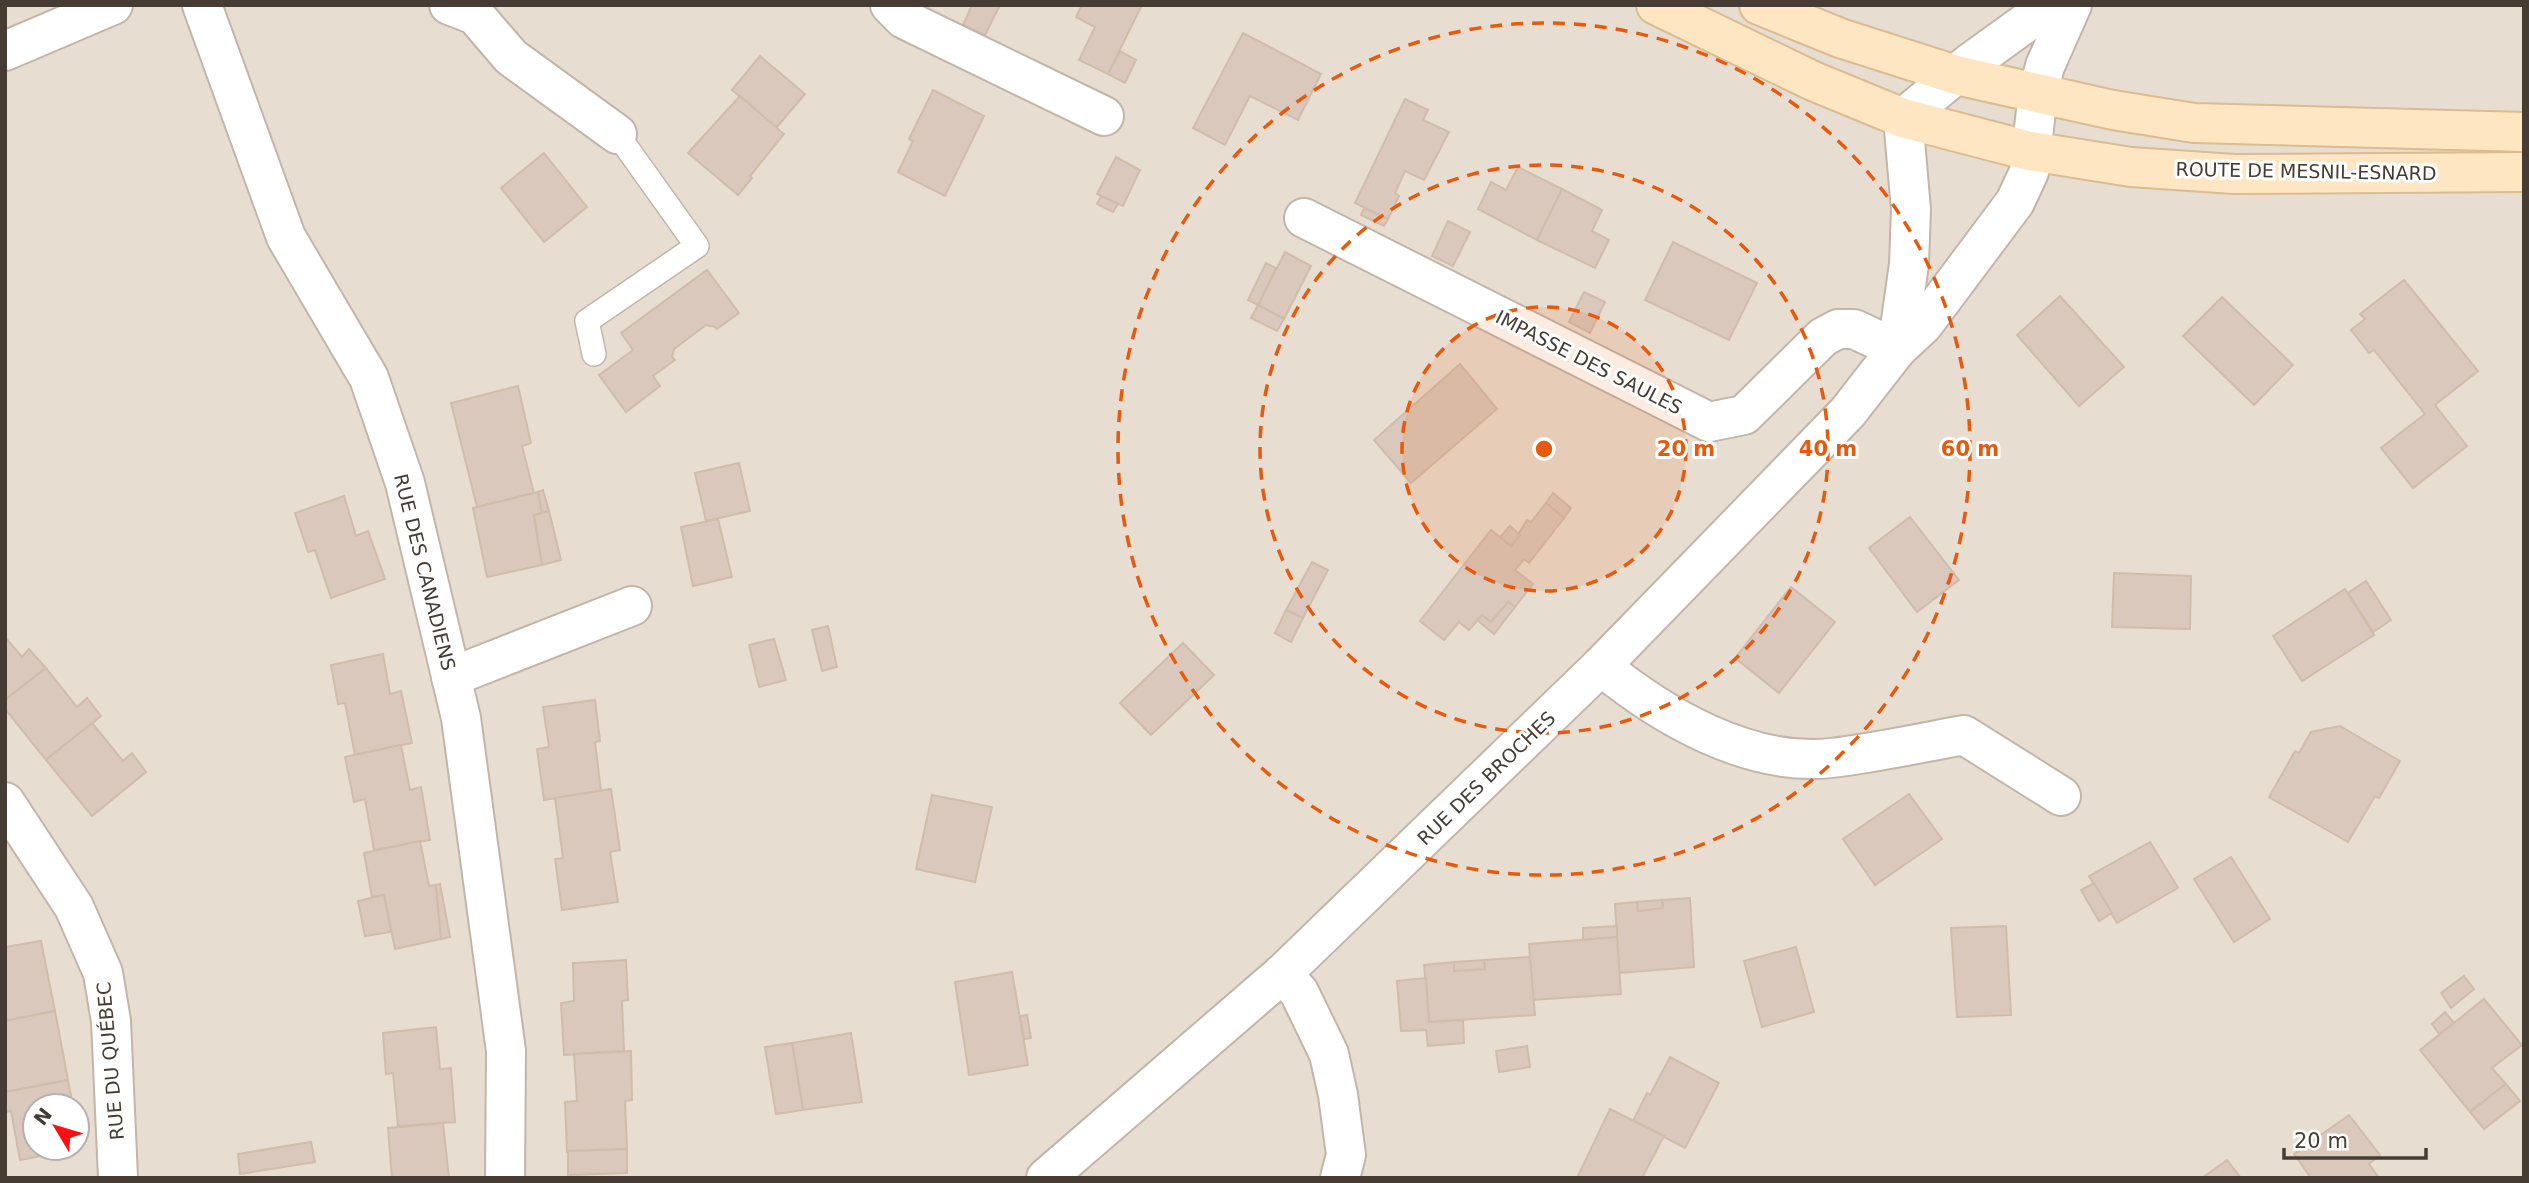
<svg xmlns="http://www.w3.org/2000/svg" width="2529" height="1183" font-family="'DejaVu Sans',sans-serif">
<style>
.residential{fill:#e8ddd1;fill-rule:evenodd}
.building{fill:#d9c8bb;stroke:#d1bcab;stroke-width:2}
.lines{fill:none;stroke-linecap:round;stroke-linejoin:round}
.service-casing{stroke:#c3b5a9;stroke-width:26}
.minor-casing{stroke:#c3b5a9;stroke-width:42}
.secondary-casing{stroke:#dbbb91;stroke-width:42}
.service{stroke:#fff;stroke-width:23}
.minor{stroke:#fff;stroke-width:38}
.secondary{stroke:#ffe6c2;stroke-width:38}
.ring{fill:none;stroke:#e8590c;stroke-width:3.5;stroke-dasharray:12 9}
.labels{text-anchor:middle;stroke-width:6;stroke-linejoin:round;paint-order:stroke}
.street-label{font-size:19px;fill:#463c33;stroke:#fff}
.centre{fill:#e8590c;stroke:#fff;stroke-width:3.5}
.ring-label{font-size:21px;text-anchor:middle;font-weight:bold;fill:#e8590c;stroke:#fff;stroke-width:6;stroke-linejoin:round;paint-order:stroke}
</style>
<rect width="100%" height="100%" fill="#f3ece4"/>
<!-- residential -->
<path class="residential" d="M5,5H2524V1178H5ZM35,1106H77V1148H35Z"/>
<!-- building -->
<g class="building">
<path d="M972,5H1000L985,35L963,25Z"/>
<path d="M1082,5H1142L1108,74L1079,60L1095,27L1076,17Z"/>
<path d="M1243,33L1321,74L1298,120L1250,96L1225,145L1193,128Z"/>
<path d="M1120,51L1136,60L1125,83L1108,74Z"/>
<path d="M760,56L805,94L776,128L732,90Z"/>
<path d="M933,90L984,116L945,196L898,172L913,141L909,139Z"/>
<path d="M740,96L784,134L750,176L752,178L738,195L688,153Z"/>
<path d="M1405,99L1428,110L1423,120L1449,132L1424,180L1405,171L1395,193L1399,196L1388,219L1355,203Z"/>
<path d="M544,153L587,207L544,242L501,188Z"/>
<path d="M1116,157L1140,170L1123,206L1097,194Z"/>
<path d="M1518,167L1562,189L1537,240L1478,209L1491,182L1506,190Z"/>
<path d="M1562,189L1602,210L1592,231L1609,240L1595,268L1537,240Z"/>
<path d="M1101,196L1118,204L1113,212L1097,204Z"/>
<path d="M1364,208L1388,219L1384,226L1361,215Z"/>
<path d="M1448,221L1470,232L1453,266L1432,256Z"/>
<path d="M1673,242L1757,283L1729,340L1645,300Z"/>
<path d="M1285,252L1311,266L1284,319L1258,305Z"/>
<path d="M1266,263L1276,268L1258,305L1248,300Z"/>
<path d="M707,270L739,313L717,329L715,327L706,325L674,349L672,357L675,360L653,376L660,386L626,412L599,375L633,350L621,333Z"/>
<path d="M2404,280L2478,371L2435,405L2467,446L2413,488L2381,448L2425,414L2374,350L2369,353L2351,330L2365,319L2360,314Z"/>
<path d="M1584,292L1605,302L1590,333L1569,322Z"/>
<path d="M2060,296L2124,367L2079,406L2017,335Z"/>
<path d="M2222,297L2293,365L2254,405L2183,336Z"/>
<path d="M1258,305L1284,319L1277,331L1251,318Z"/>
<path d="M1460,364L1497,409L1411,483L1374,440Z"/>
<path d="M518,386L531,443L522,446L534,493L477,507L451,403Z"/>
<path d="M739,463L750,511L706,521L695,473Z"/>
<path d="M543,490L549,511L542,514L538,492Z"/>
<path d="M538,492L542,514L534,515L542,565L487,577L473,508Z"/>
<path d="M1553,493L1571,508L1564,518L1546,503Z"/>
<path d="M344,496L356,536L368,531L385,579L331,598L315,550L308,552L295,513Z"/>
<path d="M1546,503L1564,518L1529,563L1524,559L1515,570L1533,584L1515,607L1508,602L1491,622L1482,615L1469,630L1459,622L1444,640L1420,621L1491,530L1511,546L1527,520L1531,522Z"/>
<path d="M549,511L561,560L542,565L534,515Z"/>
<path d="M1910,517L1959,580L1917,612L1869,548Z"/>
<path d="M718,519L732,577L693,586L681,527Z"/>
<path d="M1510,526L1520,535L1511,546L1500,537Z"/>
<path d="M1312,562L1328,570L1303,618L1286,610Z"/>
<path d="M2114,573L2191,576L2190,629L2112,627Z"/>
<path d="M2366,581L2391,620L2373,632L2348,593Z"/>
<path d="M1791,587L1835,622L1779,693L1735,658Z"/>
<path d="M2345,589L2374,635L2302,681L2273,636Z"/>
<path d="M1508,602L1515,607L1494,634L1477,620L1482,615L1491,622Z"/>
<path d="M1286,610L1303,618L1291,642L1275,633Z"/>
<path d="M828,626L837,667L822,671L812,630Z"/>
<path d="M5,637L22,657L29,649L46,668L5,700Z"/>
<path d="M774,639L786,680L759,687L749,645Z"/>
<path d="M1183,643L1214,675L1151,735L1120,703Z"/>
<path d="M383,654L390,694L401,691L412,743L355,755L345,703L338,704L331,665Z"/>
<path d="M46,668L77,707L87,698L101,716L46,760L5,709V700Z"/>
<path d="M595,700L600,741L595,742L601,791L544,800L537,749L549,747L543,707Z"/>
<path d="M92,723L123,761L132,753L146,772L92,816L46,760Z"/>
<path d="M2340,726L2400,761L2379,798L2375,796L2348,842L2269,797L2295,751L2299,753L2311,732Z"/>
<path d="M401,745L410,790L421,787L430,840L374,850L365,799L354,802L345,757Z"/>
<path d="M611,789L620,850L610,852L618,902L562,910L555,859L563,858L555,798Z"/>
<path d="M1909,794L1942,839L1875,885L1843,839Z"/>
<path d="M932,795L992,807L975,882L916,869Z"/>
<path d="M420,841L429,886L436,885L441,939L395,949L384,895L372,897L364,853Z"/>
<path d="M2150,842L2178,888L2117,923L2089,876Z"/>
<path d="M2231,857L2270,919L2234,942L2194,879Z"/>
<path d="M2094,883L2112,913L2099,921L2081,890Z"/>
<path d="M440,884L450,937L441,939L436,885Z"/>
<path d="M384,895L391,932L365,936L358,901Z"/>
<path d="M1690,898L1694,967L1619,973L1615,904L1637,902L1638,911L1663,908L1662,900Z"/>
<path d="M1662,900L1663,908L1638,911L1637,902Z"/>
<path d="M1617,926V937L1583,940V928Z"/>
<path d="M2006,926L2011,1015L1957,1017L1951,928Z"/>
<path d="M1617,937L1621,994L1533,1000L1529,944Z"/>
<path d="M41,941L55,1011L5,1021V947Z"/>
<path d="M1796,947L1814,1012L1762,1027L1744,961Z"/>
<path d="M1530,957L1535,1015L1429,1022L1424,965L1454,962V971L1485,969L1484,960Z"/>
<path d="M626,960L628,1000L622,1001L624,1051L564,1055L561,1003L574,1001L573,963Z"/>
<path d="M1484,960L1485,969L1454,971V962Z"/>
<path d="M1012,972L1028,1065L969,1075L955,982Z"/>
<path d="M2464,976L2474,989L2451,1008L2441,993Z"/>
<path d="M1426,978L1429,1022L1463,1020L1464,1043L1428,1046L1426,1030L1401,1031L1397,981Z"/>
<path d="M2484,999L2522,1045L2492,1068L2506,1084L2470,1112L2420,1050Z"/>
<path d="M55,1011L68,1080L5,1092V1021Z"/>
<path d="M2445,1012L2454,1023L2439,1034L2432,1024Z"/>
<path d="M1027,1015L1031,1038L1024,1039L1020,1016Z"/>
<path d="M436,1027L440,1069L451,1068L455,1122L398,1126L393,1073L386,1074L383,1033Z"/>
<path d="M851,1033L862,1102L803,1110L792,1043Z"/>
<path d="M792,1043L803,1110L776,1114L765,1047Z"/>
<path d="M1527,1046L1530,1067L1499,1072L1496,1051Z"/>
<path d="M631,1051L632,1100L625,1101L627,1149L567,1152L565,1102L577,1101L574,1054Z"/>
<path d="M1670,1057L1719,1083L1685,1148L1633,1121L1647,1093L1650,1095Z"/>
<path d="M68,1080L73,1106H35V1148H77V1129L81,1148L20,1160L11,1111L5,1112V1092Z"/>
<path d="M2506,1084L2520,1101L2484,1129L2470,1112Z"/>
<path d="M1610,1109L1664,1136L1642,1178H1577Z"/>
<path d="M2349,1115L2380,1155L2369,1164L2379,1178H2311L2294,1154Z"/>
<path d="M443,1123L449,1178H392L388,1128Z"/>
<path d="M311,1142L315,1162L240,1174L238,1154Z"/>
<path d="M627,1149V1173L568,1175V1151Z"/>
<path d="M2227,1160L2241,1178H2202Z"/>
</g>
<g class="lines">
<!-- service casing -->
<g class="service-casing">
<path id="service" d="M594,354L587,321L697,246L617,134"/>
</g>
<!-- minor casing -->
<g class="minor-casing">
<g id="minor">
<path d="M202,5L286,237L369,378L405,483L461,718L506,1051L505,1178"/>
<path d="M449,5L475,15L511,57L617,134"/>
<path d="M890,5L904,19L1104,116"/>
<path d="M5,51L113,5"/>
<path d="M1304,218L1709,422L1744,415L1823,337L1838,329H1854L1897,349"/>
<path d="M1897,349L1909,264L1911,210L1903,118L1970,63L2042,11L2062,5"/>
<path d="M1601,666C1662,716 1749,767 1831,758C1875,753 1920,743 1964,735L2061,796"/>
<path d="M451,677L632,606"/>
<path d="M5,802L74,907L103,973L111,1021L118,1178"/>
<path d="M1282,974L1299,992L1329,1054L1338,1095L1346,1155L1340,1178"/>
<path d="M1046,1178L1282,974L1601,666L1848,412L1897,349L1923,325L2015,202L2029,172L2038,93L2045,66L2072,5"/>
</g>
</g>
<!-- secondary casing -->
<g class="secondary-casing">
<g id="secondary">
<path d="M1656,5L1813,81L1903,118L2030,151L2131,167L2234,174L2524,172"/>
<path d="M1759,5L1840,38L1956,75L2113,110L2194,123L2524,132"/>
</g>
</g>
<!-- service -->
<use href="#service" class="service"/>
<!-- minor -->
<use href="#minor" class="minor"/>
<!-- secondary -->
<use href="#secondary" class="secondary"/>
</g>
<!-- distance rings -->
<circle cx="1544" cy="449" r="142" fill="#e8590c" fill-opacity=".12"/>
<g class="ring">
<circle cx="1544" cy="449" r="142"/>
<circle cx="1544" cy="449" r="284"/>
<circle cx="1544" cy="449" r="426"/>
</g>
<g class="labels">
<!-- street labels -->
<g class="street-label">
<text transform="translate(2306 171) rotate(1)" y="7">ROUTE DE MESNIL-ESNARD</text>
<text transform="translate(1589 362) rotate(27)" y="7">IMPASSE DES SAULES</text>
<text transform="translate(425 572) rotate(76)" y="7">RUE DES CANADIENS</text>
<text transform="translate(1486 778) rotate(-44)" y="7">RUE DES BROCHES</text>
<text transform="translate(110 1061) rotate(-95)" y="7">RUE DU QUÉBEC</text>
</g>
</g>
<circle cx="1544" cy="449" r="10" class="centre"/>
<g class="ring-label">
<text x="1686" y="456">20 m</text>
<text x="1828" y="456">40 m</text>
<text x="1970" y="456">60 m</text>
</g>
<!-- border -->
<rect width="2529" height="1183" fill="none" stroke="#463c33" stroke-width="14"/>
<!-- north arrow -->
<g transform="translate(56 1127) rotate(308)"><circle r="33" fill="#ffffff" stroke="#b5b1ad" stroke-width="2"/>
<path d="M0-5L12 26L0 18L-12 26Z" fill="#ff0f13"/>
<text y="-10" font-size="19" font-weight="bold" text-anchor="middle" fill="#463c33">N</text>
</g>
<!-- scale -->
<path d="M2284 1148v10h142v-10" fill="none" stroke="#463c33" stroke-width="3.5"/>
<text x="2294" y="1148" font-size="21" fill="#463c33" stroke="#ffffff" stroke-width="5" paint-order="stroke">20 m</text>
</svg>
